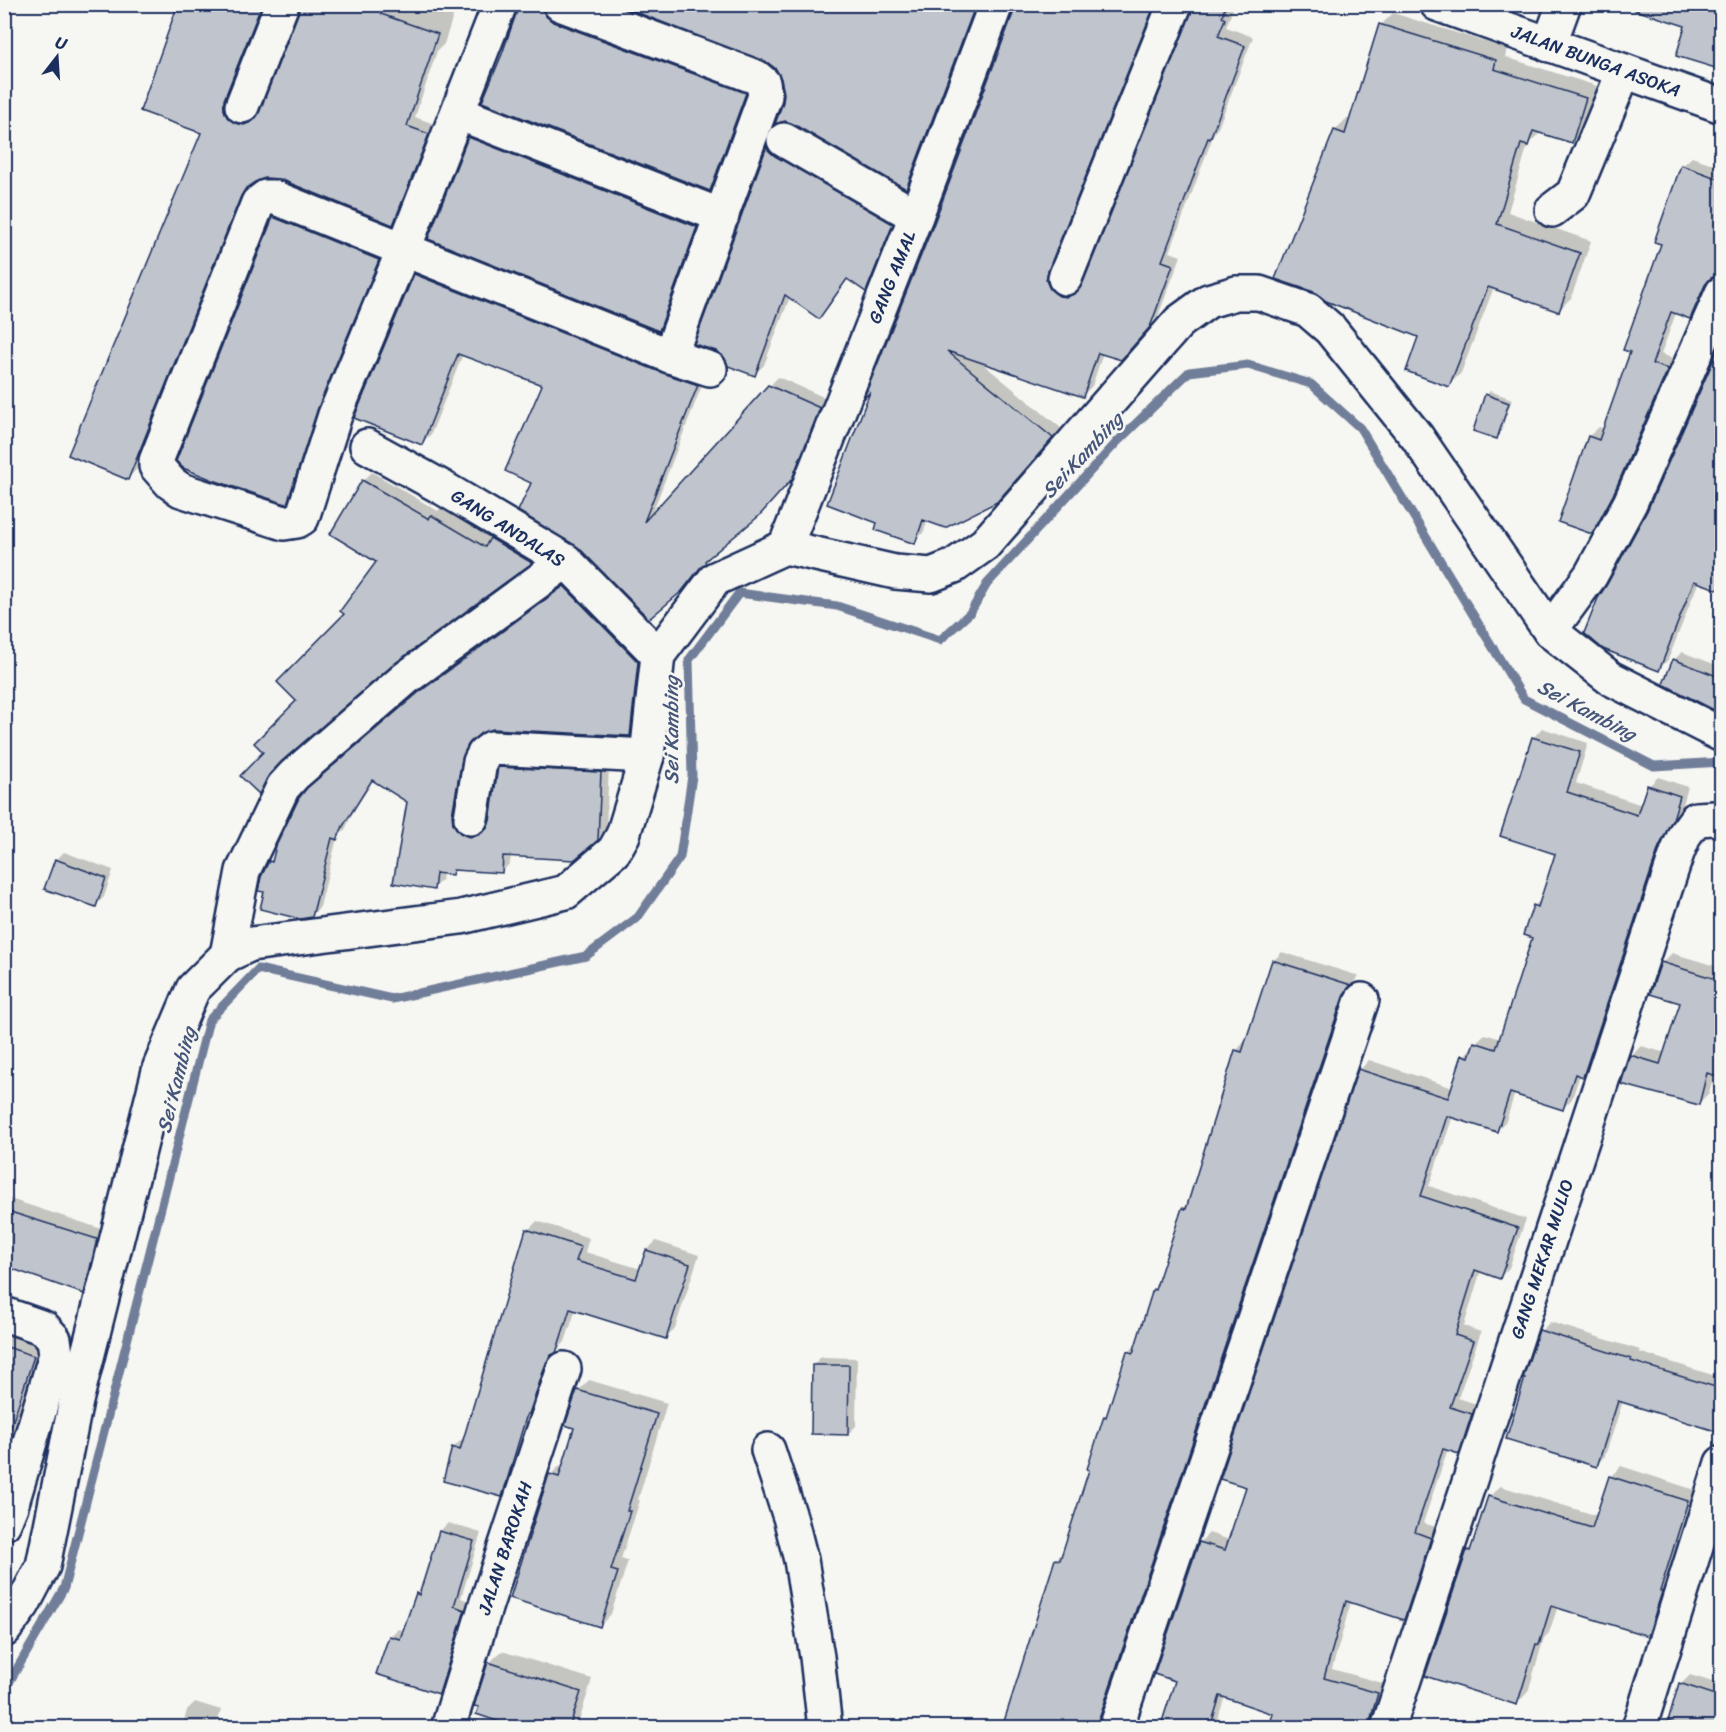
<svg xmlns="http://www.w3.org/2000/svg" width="1726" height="1732" font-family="Sriracha,sans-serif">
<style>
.shadow{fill:#0003}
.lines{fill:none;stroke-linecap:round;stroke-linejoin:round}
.stream{stroke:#717e99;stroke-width:9}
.building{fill:#c0c4cd;stroke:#1b2f5e;stroke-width:1.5}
.minor-casing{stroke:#1b2f5e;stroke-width:38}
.minor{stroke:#f6f6f2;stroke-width:33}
.labels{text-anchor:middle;stroke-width:5;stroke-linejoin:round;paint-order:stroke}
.street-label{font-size:18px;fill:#1b2f5e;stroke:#f6f6f2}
.water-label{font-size:20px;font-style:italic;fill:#46567b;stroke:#f6f6f2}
</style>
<rect width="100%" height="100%" fill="#f6f6f2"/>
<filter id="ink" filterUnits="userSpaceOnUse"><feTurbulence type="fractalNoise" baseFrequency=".0167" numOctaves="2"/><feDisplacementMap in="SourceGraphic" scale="12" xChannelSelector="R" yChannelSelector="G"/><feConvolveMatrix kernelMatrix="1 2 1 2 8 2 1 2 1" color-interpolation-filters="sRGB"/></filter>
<g filter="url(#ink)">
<!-- shadow -->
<g class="shadow">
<path d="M176,4H266L245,115L256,116L261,114L302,4H457L444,44L437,51L415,117L437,125L402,214L393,223L280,178L266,177L251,183L137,469L128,478L203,132L178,9L175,8Z"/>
<path d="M521,4H553L754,84L719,180L710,190L503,54Z"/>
<path d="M619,4H980L915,178L906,187L784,102L785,93L783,80L776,68L764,58Z"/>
<path d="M1016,4H1159L1077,288L1084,286L1194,11L1195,4H1231L1230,8L1233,9L1226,27L1253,37L1218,128L1215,131L1170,252L1181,256L1158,316L1130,349L1103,353L1092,386L1083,395L978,360L1061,428L1006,491L928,520L923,533L914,542L935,223L1015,11Z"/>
<path d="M1622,4H1722L1687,25Z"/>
<path d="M1393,13L1508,49L1505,57L1597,86L1584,130L1572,142L1541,132L1528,144L1508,212L1591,241L1571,298L1559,310L1494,287L1461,373L1449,385L1420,336L1315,291L1277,278L1335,130L1347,118L1351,120L1381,25Z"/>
<path d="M477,130L704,219L667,322L659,330L469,138Z"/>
<path d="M776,139L901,215L874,281L866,290L848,278L828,308L819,317L790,297L764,365L755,374L717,350L696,343L768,147Z"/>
<path d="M1692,157L1722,167V273L1714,275L1699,308L1690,317L1676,313L1661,354L1677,360L1622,484L1601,523L1591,532L1560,521L1589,436L1599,427L1605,429L1632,351L1682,166Z"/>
<path d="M290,202L394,243L303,486L287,502L274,218Z"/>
<path d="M425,265L706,375L651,516L778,377L828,399L801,468L768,504L706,561L691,580L681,590L533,482L544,384L463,354L431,434L422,443L415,274Z"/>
<path d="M1490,391L1512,399L1500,434L1496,437L1487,395Z"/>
<path d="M372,472L438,511L441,507L493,538L501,530L540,553L531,561L393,663L278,764L268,783L259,792L265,752L298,701L346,614L378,561L363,481Z"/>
<path d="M1649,511L1699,581L1668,660L1659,669Z"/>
<path d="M573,578L646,653L638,726L630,735L493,728L478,733L471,744L460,806L478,829L488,827L491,822L500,768L508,759L609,765L606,830L597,839L511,855L510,863L502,872L457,868L451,874L443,872L442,880L433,888L409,801L374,779L351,816L345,830L337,838L320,907L311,916L270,862L274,857L317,780L428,685Z"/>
<path d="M1682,652L1722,667V711L1674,660Z"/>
<path d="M1542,728L1588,743L1576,783L1642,805L1649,786L1658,777L1688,787L1682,808L1668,836L1592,1066L1583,1075L1580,1074L1572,1099L1563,1108L1515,1093L1506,1121L1497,1130L1453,1116L1429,1186L1526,1219L1509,1268L1500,1277L1481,1270L1464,1326L1481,1332L1458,1398L1480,1405L1468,1443L1458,1453L1448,1449L1423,1523L1439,1528L1413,1609L1403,1619L1351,1602L1332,1669L1386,1684L1376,1719L1369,1728H1270L1274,1713L1225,1696L1215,1728H1161L1177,1680L1200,1542L1209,1533L1230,1540L1248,1486L1360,1070L1369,1060L1453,1088L1464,1056L1475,1043L1485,1034L1501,1039L1534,937V906L1542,899L1557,853L1533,738Z"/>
<path d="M64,852L113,870L104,897L96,905L56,860Z"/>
<path d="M1282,952L1359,976L1353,983L1107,1711L1106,1728H1003L1056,1559L1065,1550L1105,1417L1109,1413L1129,1352L1138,1343L1154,1290L1158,1286L1183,1208L1189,1203L1236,1051L1245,1041L1247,1042L1273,961Z"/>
<path d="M1672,953L1722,968V1076L1714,1074L1709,1093L1698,1104L1631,1056L1641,1046L1666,1053L1682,1002L1662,963Z"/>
<path d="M4,1197L105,1230L92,1283L83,1292L4,1265Z"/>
<path d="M537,1221L589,1238L585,1252L641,1269L647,1250L656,1241L699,1255L675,1328L666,1337L576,1309L565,1342L555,1352L511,1486L502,1495L453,1448L462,1439L465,1440L528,1230Z"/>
<path d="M1550,1322L1640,1350L1639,1352L1722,1378V1432L1623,1401L1605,1456L1596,1465L1541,1331Z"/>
<path d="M4,1325L49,1339L19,1431L4,1446Z"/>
<path d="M821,1357L857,1358L856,1426L848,1434L813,1365Z"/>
<path d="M589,1380L667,1403L638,1500H640L621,1559L628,1561L611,1614L600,1626L550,1475L562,1464H565L576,1427L578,1391Z"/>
<path d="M1621,1466L1698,1491L1659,1623L1648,1634L1558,1606L1549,1633L1544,1638L1528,1692L1517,1703L1427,1675L1468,1550L1474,1544L1489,1497L1500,1486L1598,1516L1610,1477Z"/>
<path d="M448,1523L481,1533L461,1598L472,1602L446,1685L438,1693L390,1636L398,1629L405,1631L417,1594L422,1589L440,1531Z"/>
<path d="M502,1651L592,1679L577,1728H523L489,1663Z"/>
<path d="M1722,1657V1728H1668L1681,1684L1690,1675L1713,1682Z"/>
<path d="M195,1702L221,1710L216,1728H182L187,1710Z"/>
</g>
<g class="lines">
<!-- stream -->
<path class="stream" d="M4,1691L64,1588L209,1020L258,969L392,999L586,956L638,917L680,857L692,776L689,660L739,593L837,606L940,640L970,613L987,584L1117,442L1189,372L1248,365L1311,384L1360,428L1524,699L1654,766L1722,762"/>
</g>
<!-- building -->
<g class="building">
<path d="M178,4H262L224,100V109L227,117L235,123L244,125L253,121L259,113L299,11L300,4H384L381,14L438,34L407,126L429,134L393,225L280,179L265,178L255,182L246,188L241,196L128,480L68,455L201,133L140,111Z"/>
<path d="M518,4H542L545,15L553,22L746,93L710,191L482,102L502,54L517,11Z"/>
<path d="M615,4H976L906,189L793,124L785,121L775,124L783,102L784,93L781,79L776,69L768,63Z"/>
<path d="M1014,4H1155L1048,271L1046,280L1050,289L1059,296L1067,297L1076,293L1082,285L1192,11L1193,4H1226L1222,17L1225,19L1218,36L1245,46L1210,139L1208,138L1162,261L1173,265L1150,327L1121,360L1098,353L1083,397L947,351L1053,438L997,502L945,528L923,520L915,544L875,530L877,523L827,504L870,392L863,400L934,223L1014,11Z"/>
<path d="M1636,4H1722V70L1676,56L1685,26L1635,10Z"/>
<path d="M1379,24L1496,60L1494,69L1586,98L1572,143L1533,131L1528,146L1521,144L1497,224L1580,253L1559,312L1488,287L1449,387L1406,371L1418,337L1326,301L1314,292L1275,279L1334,130L1345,134Z"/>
<path d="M468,137L697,227L659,331L428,239Z"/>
<path d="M767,146L768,150L775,156L893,224L866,292L847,279L819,319L785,295L755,376L728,366L724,357L716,351L694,344Z"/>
<path d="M1681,165L1722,180V275L1711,278L1705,285L1690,319L1671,312L1652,364L1668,369L1613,495L1592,534L1558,522L1588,436L1599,440L1630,352L1623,350L1661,244L1654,242Z"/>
<path d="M273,217L379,260L318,408L287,504H286L213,480L183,468L176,461Z"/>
<path d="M414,274L663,373L698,385L644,522L768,385L820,408L792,479L759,516L705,561L706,563L700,568L682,591L649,619L579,548L518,511L531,483L505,471L542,385L458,354L422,445L354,418Z"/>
<path d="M1722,341V591L1694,581L1659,671L1603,649L1584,633L1598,598L1607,584L1647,511Z"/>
<path d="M1485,394L1509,403L1497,439L1473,431Z"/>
<path d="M362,480L429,519L431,515L485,547L490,538L532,563L394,664L282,761L269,775L259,794L240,776L263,752L254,743L296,701L277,682L344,614L340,611L376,562L330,534Z"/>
<path d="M564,586L638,662L630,736L493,729L481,733L468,745L462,759L452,815L453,824L460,833L469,837L478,835L486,829L490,821L498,767L601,772L598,840L574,860L503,856L502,873L453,870L452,875L436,873L434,890L393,883L407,802L372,780L343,826L337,840L332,838L312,917L300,919L260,909L264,892L258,891L261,877L269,861L272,862L276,846L299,798L307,788L418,693Z"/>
<path d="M1673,659L1722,678V714L1663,684Z"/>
<path d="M1532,737L1580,752L1567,792L1637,815L1647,785L1680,796L1673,819L1659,847L1583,1077L1575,1074L1563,1110L1510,1093L1497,1132L1447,1116L1421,1196L1518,1228L1500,1279L1475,1270L1455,1335L1473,1341L1450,1407L1472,1414L1459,1454L1443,1449L1415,1532L1431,1538L1404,1620L1346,1601L1324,1678L1378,1693L1368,1728H1268L1273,1714L1220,1696L1210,1728H1160L1175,1681L1154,1674L1199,1542L1225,1550L1246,1487L1220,1479L1358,1069L1448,1098L1462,1055L1469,1057L1474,1042L1496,1049L1532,938L1523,935L1533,905L1538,907L1555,854L1500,836Z"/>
<path d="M55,859L106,878L96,907L44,889Z"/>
<path d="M1272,960L1351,985L1344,994L1098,1722V1728H1002L1055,1559L1060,1560L1089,1470L1087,1469L1104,1416L1106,1417L1127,1351L1133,1353L1153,1289L1155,1290L1182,1208L1186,1209L1235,1050L1242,1052Z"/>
<path d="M1661,962L1722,981V1078L1707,1073L1699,1105L1621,1084L1630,1055L1660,1064L1680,1003L1650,994Z"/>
<path d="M4,1210L97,1239L84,1294L4,1266Z"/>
<path d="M526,1229L581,1247L576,1261L636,1279L646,1250L690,1264L666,1339L570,1309L556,1353L551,1355L546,1363L529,1414H527L502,1497L443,1481L452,1447L460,1450Z"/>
<path d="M1539,1330L1631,1359V1361L1722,1389V1433L1618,1401L1597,1467L1506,1439L1525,1378H1523Z"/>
<path d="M4,1346L34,1356L10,1430L4,1429Z"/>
<path d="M812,1365H849L848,1435L811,1434Z"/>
<path d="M577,1390L657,1414L627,1511H630L611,1570L618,1572L600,1627L510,1598L549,1474L559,1477L574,1428L565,1425Z"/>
<path d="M1609,1476L1688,1501L1660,1591L1662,1592L1648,1636L1551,1606L1539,1645L1536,1644L1517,1705L1425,1676L1467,1550L1470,1551L1488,1496L1592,1528Z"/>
<path d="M439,1531L474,1541L454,1606L465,1610L439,1694L376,1674L389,1636L400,1639L416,1593L419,1595Z"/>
<path d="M488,1662L581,1692L569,1728H518L476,1714L479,1707L474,1706Z"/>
<path d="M1679,1683L1722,1697V1728H1688L1668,1721Z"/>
</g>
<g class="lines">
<!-- minor casing -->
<g class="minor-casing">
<g id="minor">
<path d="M500,4L403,251L335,415L302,518L297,521L284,523L181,490L171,483L156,466V461L258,203L266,197H273L670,356L710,369"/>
<path d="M560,4L756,77L763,83L765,96L670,356"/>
<path d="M1437,4L1722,106"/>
<path d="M1549,45L1564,4"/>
<path d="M242,106L282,4"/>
<path d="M458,113L722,216"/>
<path d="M784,140L916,216"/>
<path d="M1552,210L1573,194L1624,71"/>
<path d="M1065,278L1175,4"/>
<path d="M367,446L443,488L566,561L658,655"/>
<path d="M785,547L916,216L996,4"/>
<path d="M1550,631L1591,575L1630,503L1722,293"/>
<path d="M471,818L480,762L484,754L492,748L647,756"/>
<path d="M227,955L243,871L283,787L294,775L406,678L566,561"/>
<path d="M4,1314L44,1328L54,1339L56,1354L11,1506L4,1523"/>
<path d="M768,1450L790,1517L801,1560L817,1657L825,1728"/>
<path d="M4,1630L23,1604L43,1566L76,1401L160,1067L193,989L227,955L251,944L461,917L566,892L614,851L623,835L647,756L658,655L715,579L785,547L895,572L931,575L954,566L985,544L1179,322L1208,301L1236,293H1259L1308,310L1330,329L1417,437L1550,631L1610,678L1722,735"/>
<path d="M448,1728L485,1608L564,1369"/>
<path d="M1116,1728L1362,1000"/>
<path d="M1388,1728L1677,853L1685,834L1696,819L1715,818L1722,819"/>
<path d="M1639,1728L1722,1463"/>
</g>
</g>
<!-- minor -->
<use href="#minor" class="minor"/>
</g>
</g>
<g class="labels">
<!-- street labels -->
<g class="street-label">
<text transform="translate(1596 61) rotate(20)" y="6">JALAN BUNGA ASOKA</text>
<text transform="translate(892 277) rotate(-68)" y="6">GANG AMAL</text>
<text transform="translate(508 528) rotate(32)" y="6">GANG ANDALAS</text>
<text transform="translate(1542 1259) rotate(-72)" y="6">GANG MEKAR MULIO</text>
<text transform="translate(505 1548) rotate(-72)" y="6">JALAN BAROKAH</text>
</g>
<!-- water labels -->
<g class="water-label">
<text transform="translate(1082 455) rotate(-47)" y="7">Sei Kambing</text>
<text transform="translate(1587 710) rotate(28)" y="7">Sei Kambing</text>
<text transform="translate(671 730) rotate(-90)" y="7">Sei Kambing</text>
<text transform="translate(176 1080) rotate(-76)" y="7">Sei Kambing</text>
</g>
</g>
<!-- margin -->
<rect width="1726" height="1732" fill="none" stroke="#f6f6f2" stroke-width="24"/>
<rect x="12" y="12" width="1702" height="1708" fill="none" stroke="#1b2f5e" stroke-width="2" filter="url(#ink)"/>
<!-- north arrow -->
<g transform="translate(57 57) rotate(17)" stroke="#f6f6f2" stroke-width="4.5" paint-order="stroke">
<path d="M0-4.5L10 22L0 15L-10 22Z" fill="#1b2f5e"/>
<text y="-9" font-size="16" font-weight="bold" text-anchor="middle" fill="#1b2f5e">U</text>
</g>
</svg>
